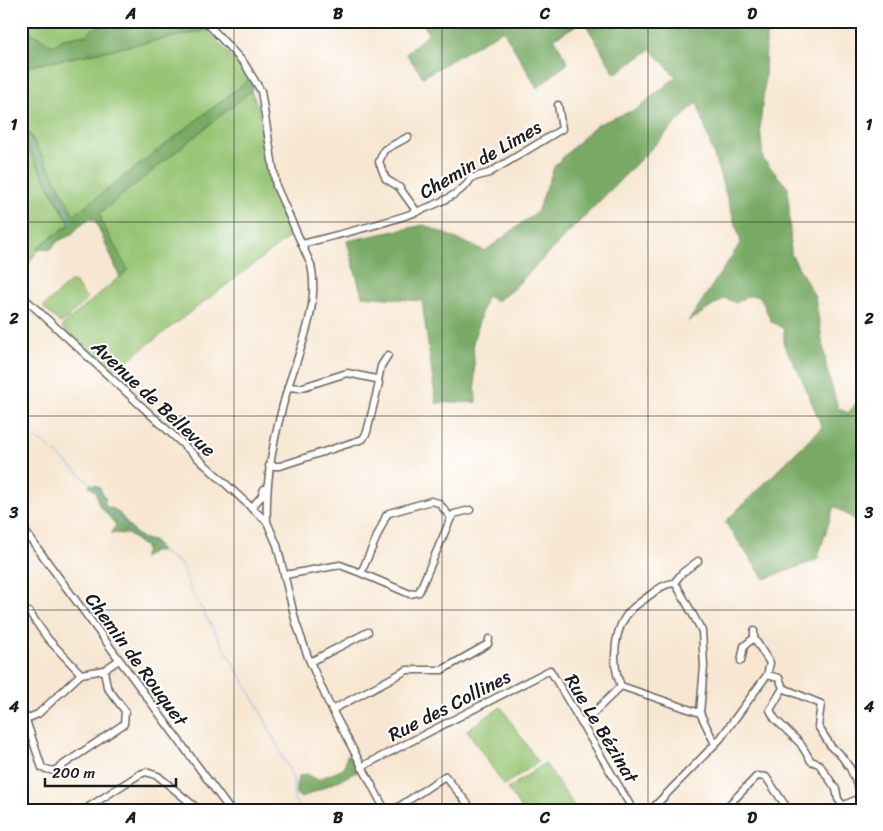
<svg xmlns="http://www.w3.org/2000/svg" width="883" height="831" font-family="Sriracha,sans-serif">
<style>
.green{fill:#96c573;stroke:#597048}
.forest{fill:#78aa65;stroke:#4a6340}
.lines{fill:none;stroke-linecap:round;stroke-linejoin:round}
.stream{stroke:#7ab2ea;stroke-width:1}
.minor-casing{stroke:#69635c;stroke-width:9}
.minor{stroke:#fff;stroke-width:6}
.grid{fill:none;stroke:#1c1c1c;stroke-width:1;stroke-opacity:0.55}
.labels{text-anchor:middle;stroke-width:4;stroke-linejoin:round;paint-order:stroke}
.street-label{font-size:19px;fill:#1c1c1c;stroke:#fff}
.neatline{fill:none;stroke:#1c1c1c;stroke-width:2}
.grid-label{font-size:16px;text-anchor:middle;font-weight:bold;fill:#1c1c1c}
</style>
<rect width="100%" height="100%" fill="#fff"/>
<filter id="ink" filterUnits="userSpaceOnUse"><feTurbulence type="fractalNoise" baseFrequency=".02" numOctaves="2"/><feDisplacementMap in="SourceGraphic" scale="10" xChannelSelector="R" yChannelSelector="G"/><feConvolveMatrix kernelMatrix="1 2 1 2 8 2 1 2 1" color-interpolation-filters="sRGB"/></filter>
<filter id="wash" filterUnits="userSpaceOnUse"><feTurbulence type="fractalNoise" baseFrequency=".0096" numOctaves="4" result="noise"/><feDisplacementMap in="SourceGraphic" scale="20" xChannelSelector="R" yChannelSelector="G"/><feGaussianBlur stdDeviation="1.12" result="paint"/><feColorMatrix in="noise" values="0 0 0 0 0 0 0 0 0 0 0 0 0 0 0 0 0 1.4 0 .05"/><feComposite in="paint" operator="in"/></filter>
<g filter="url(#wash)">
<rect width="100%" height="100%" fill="#f7e7d2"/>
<!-- green -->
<g class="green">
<path d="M21,21H116L92,29L87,35L64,39L53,46L21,26Z"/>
<path d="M207,30L251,78L73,216L52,172L21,120V68Z"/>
<path d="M251,91C263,113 261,138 265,163C269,189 281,211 292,235L109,374L63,329V325L125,272L96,216Z"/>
<path d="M21,136L70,224L41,245L21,275Z"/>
<path d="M70,282L75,283L87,299L63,322L60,323L43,307Z"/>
<path d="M501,707L538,762L504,785L467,730Z"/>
<path d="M545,763L577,810H522L508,789Z"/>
</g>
<!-- forest -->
<g class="forest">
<path d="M116,21H201L207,30L21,68V26L53,46L64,39L87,35L92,29Z"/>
<path d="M423,21H826L829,26L766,35L765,77L760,127L763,159L788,188L791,254L815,297L827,370L838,408L848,413L862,396V560L855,561V520L834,506L817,560L764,579L725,522L822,427L802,379L784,345V329L771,321L760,296H747L736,303L725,298L688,322L741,242L697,102L512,290L497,301L486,296L473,342L476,402L436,403L422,301L362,296L347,241L424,225L485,251L537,212L555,165L596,125L637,109L676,77L651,49L615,74L584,21L554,38L568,63L537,88L503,30L423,77L406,53L428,34Z"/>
<path d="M251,78L255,84L251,91L100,213L102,223L128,270L120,277L95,220L89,219L84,222L71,235L58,241L51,249L37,250L41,245L70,224L21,136V120L52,172L74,215Z"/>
<path d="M91,484L99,487L106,500L104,501L107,507C126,509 128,540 154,541L161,551H155L142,558L146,552L145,547L128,534L111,533L116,525L99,505L96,492L89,486Z"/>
<path d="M347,755L354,758L359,771L301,798L296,794V785L299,776L307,774L318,780C327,774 336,774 344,768Z"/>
</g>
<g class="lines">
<!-- stream -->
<g class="stream">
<path d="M21,127L72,223"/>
<path d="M21,430L45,444L97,489L107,508L134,535L181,564L191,591L257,704L293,778L294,799L302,810"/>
</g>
</g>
</g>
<g filter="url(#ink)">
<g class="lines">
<!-- minor casing -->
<g class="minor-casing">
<g id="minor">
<path d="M205,21L244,63L261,91L276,186L311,265C320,305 300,349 288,387C275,432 265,476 267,522"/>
<path d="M408,137L384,150L379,162L386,179L399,187L417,212"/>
<path d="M302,244C337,234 457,210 471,178L489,173L562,129L558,105"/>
<path d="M21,295L267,522L277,545L296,623L308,657L328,702L385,810"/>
<path d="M378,381L381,366L388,355"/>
<path d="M269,466H280L363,439L367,432L379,383L376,379L347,373L300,388L288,387"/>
<path d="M251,508L261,497L264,489"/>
<path d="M451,518L454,514L470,510"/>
<path d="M21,526L230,810"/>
<path d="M285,575L340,565L361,573L386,516L389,513L431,501L439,503L451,518L419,592L410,594L361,573"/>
<path d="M674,583L682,573L698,561"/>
<path d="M21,610L29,612L48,639L81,674"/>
<path d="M741,661L744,646L754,638"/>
<path d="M310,662L368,632"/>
<path d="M767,675L779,678L783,688L770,710L775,719L800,743L811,761L819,764L836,789L838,799L846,810"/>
<path d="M783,688L821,704L818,726L832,748L839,753L850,768L862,795"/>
<path d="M332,710L407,670H442L488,644L489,639"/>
<path d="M700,713L621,686C611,664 613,627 632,609C637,604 644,600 650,595C658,589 664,584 674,583L677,586L702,631L704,666L700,713L715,744"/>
<path d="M26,720L42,768L54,771L124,724L125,711L107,687L104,670"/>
<path d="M21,721L38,714L81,674L104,670L119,660"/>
<path d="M582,724L621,686"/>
<path d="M361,767L550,670L633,810"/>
<path d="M844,805L862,797"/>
<path d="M84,810L140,774L146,772L158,776L199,810"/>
<path d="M394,810L445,776L468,804L467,810"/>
<path d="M651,810L720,739L767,675L770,663L754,638V631"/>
<path d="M724,810L757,776L766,777L785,805L786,810"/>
</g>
</g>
<!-- minor -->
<use href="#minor" class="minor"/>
</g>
</g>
<!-- grid -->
<path class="grid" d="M234,21V810M442,21V810M648,21V810M21,222H862M21,416H862M21,610H862"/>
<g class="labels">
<!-- street labels -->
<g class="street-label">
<text transform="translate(480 159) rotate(-30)" y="7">Chemin de Limes</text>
<text transform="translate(154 398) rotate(43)" y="7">Avenue de Bellevue</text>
<text transform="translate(137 659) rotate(54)" y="7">Chemin de Rouquet</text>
<text transform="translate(449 705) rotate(-27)" y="7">Rue des Collines</text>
<text transform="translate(602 728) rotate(59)" y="7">Rue Le Bézinat</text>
</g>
</g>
<!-- margin -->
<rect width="883" height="831" fill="none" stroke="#fff" stroke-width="55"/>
<!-- scale -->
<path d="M45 778v8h131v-8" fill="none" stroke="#1c1c1c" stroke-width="2.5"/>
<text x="52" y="778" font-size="15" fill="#1c1c1c" stroke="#ffffff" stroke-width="4" paint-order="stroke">200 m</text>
<rect x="28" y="28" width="828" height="776" class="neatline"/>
<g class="grid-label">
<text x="131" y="19">A</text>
<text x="338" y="19">B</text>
<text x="545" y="19">C</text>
<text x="752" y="19">D</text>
<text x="14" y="130">1</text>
<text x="869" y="130">1</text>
<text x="14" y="324">2</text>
<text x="869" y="324">2</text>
<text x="14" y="518">3</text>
<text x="869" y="518">3</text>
<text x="14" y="712">4</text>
<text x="869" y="712">4</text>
<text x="131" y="823">A</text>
<text x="338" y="823">B</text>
<text x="545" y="823">C</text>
<text x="752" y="823">D</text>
</g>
</svg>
